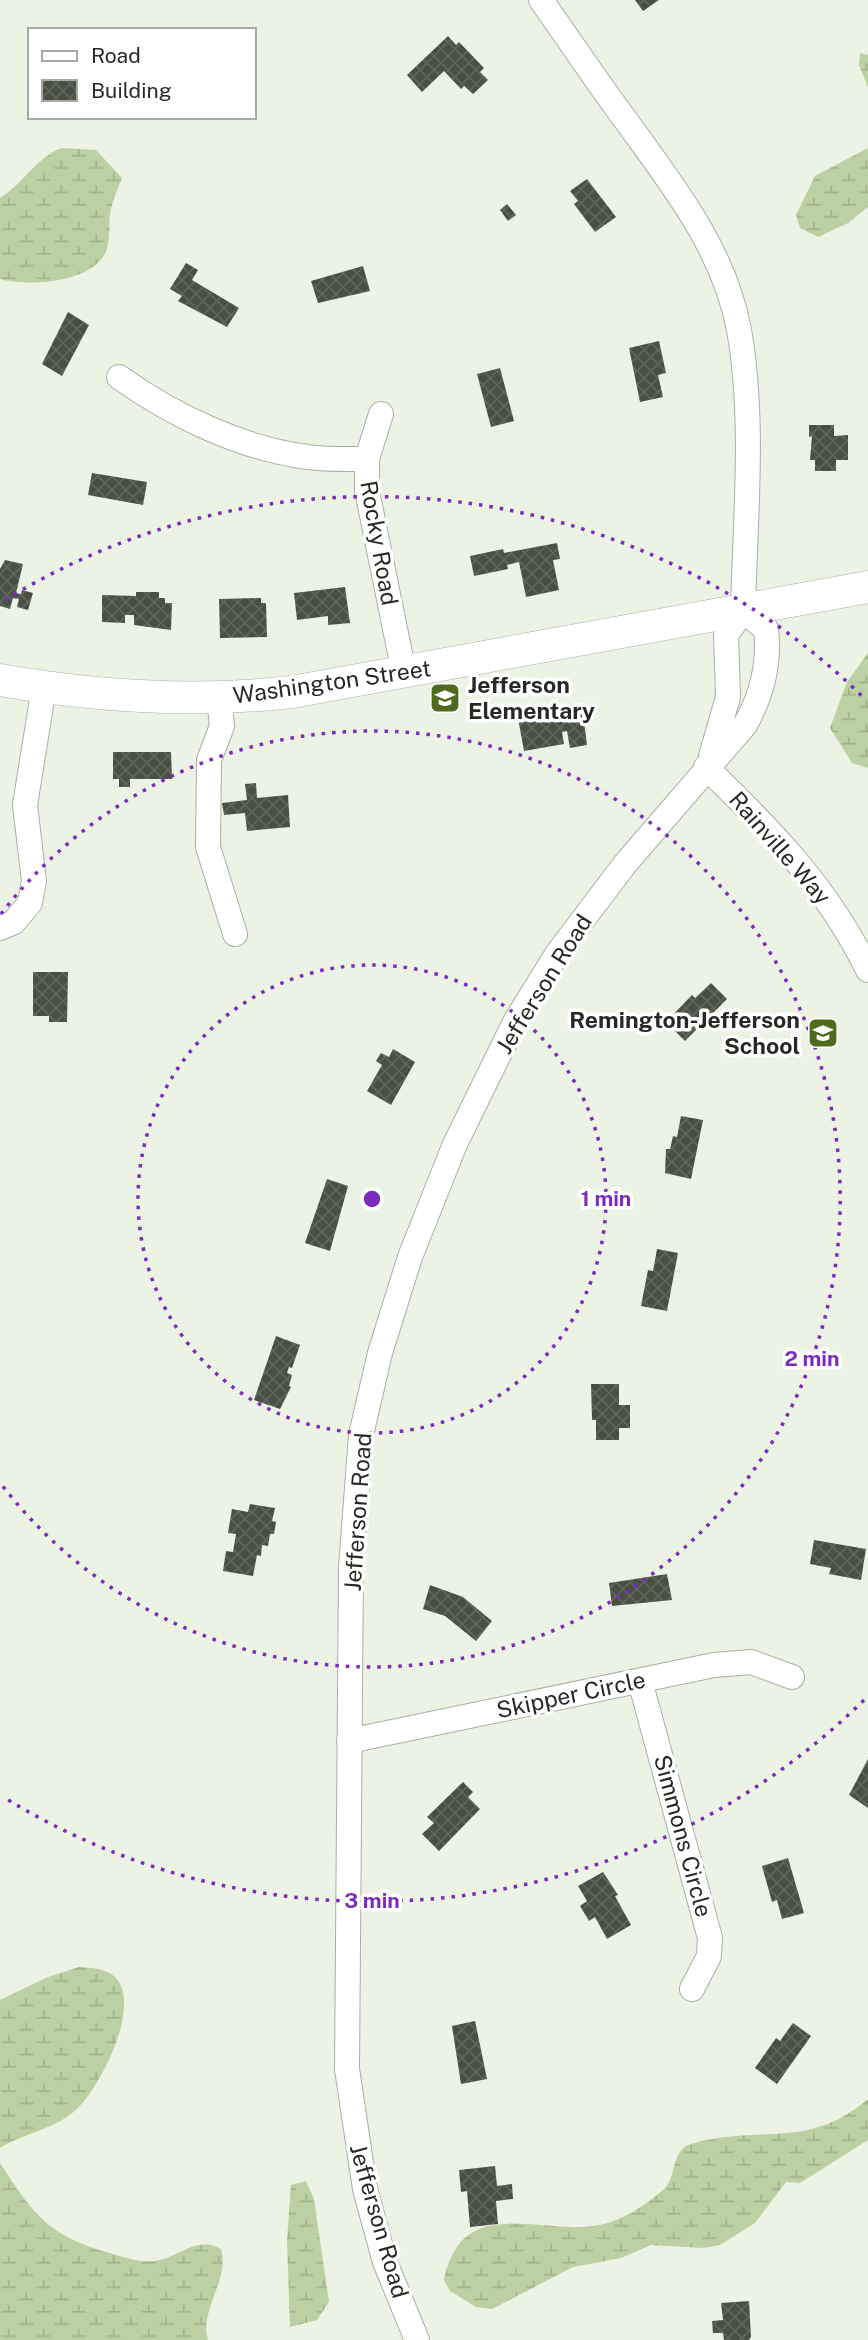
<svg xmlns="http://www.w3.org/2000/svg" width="868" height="2340" font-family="'Public Sans',sans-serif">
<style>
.wetland{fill:url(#wetland-marsh)}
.building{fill:url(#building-cross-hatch)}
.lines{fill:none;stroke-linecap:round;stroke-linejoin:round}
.minor-casing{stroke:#a9b0a2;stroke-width:26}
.major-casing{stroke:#a9b0a2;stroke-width:33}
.minor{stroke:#fff;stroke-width:24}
.major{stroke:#fff;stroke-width:32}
.ring{fill:none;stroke:#7b2cbf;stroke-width:3.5;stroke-dasharray:3.5 7}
.labels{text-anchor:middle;stroke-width:7;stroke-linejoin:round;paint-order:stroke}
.street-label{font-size:23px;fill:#262924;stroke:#fff}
.poi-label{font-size:23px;font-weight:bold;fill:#262924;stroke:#fff;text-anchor:start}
.centre{fill:#7b2cbf;stroke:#fff;stroke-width:3.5}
.ring-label{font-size:21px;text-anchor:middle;font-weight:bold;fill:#7b2cbf;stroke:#fff;stroke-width:7;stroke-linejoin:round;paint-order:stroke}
</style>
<defs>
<pattern id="wetland-marsh" width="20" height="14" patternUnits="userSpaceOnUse" patternTransform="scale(1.75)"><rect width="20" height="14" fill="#bbd0a3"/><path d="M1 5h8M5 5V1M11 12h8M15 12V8" fill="none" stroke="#a1b38c"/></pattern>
<pattern id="building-cross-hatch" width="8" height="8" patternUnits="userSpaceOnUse" patternTransform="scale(1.75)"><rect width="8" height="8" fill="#494f43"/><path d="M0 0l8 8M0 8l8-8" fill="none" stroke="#60655b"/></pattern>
</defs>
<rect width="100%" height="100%" fill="#ecf3e4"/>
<!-- wetland -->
<g class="wetland">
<path d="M860,53L868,55V87L859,65Z"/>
<path d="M61,148L96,150L122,178C118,188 113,199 111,209C108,221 111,235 107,248C98,283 28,287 0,279V198C23,184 36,158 61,148Z"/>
<path d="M868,148V207L848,223L818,237L800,228L796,215L815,176Z"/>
<path d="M868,653V768L852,763L830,728L847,682Z"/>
<path d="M79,1967C91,1968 106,1968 115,1977C143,2005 100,2087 77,2109C56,2129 24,2133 0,2148V2000L48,1977Z"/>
<path d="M868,2099V2140L800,2183L786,2182L755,2223L720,2245L703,2248L651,2245L621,2258L573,2267L492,2309L476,2307L450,2291L444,2280C463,2186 549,2243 611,2222C629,2216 651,2201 665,2188C677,2175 671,2150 691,2144C759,2124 807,2151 868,2099Z"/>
<path d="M0,2163C36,2218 49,2236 113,2254C130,2259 143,2264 160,2260C182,2254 198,2236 221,2249C230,2279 199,2310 208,2340H0Z"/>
<path d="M306,2181L314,2199L329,2302L317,2320L290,2327L287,2240L291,2185Z"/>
</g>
<!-- building -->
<g class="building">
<path d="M635,0H659L643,11Z"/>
<path d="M448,36L456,45L459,42L484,68L480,72L488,80L473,94L464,86L461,89L444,71L422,92L407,75Z"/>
<path d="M587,179L616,217L595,232L574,204L578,201L570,191Z"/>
<path d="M507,204L516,215L508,221L500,210Z"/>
<path d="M186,263L198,270L192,280L239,308L227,327L178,301L182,296L170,289Z"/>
<path d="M363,266L370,291L318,303L311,281Z"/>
<path d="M68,312L89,325L62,376L42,364Z"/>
<path d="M659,341L666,373L658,375L663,397L640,402L629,348Z"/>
<path d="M500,368L514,421L491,427L477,374Z"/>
<path d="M809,425H834V436L848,435V460H836V471H815V460H810L812,436L809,437Z"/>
<path d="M92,473L147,482L143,505L88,495Z"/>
<path d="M557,543L560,559L553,560L559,590L526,597L519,562L507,565L508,569L474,576L470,556L503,549L504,553Z"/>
<path d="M5,560L23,564L16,593L21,594L22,590L33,593L28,610L17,607L19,599L13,598L10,609L0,606V569Z"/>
<path d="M345,587L350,623L328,625V616L297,620L294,593Z"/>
<path d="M136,592H159V598H165V603H172L171,630L134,625V615H125V623L102,622V595L136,596Z"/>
<path d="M261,598V603H266L267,637L220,638L219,599Z"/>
<path d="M582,705L587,745L570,748L567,731L562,732L564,744L524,751L517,713L537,710L538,714Z"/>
<path d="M113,752H171L172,779H130V787H119V779H113Z"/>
<path d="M256,783L257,798L288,795L290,827L247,831L245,813L224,815L222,803L247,800L245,784Z"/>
<path d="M33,972H68L67,1022H49V1016H33Z"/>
<path d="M711,983L727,999L685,1041L666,1022L692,995L695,998Z"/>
<path d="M393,1049L415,1062L391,1105L367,1091L382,1065L376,1061L381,1053L389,1057Z"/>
<path d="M681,1116L703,1120L691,1179L665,1173L666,1149H670L673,1136L677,1137Z"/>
<path d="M327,1179L348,1186L330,1251L305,1243Z"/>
<path d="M657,1249L678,1253L667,1311L641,1306L648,1270L653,1271Z"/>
<path d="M276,1336L300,1345L292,1368L289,1367L287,1373L292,1375L289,1386L291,1387L280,1409L254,1400Z"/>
<path d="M591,1384H619V1405H630V1428H619V1440H596V1420H592Z"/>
<path d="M250,1504L275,1508L272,1521L276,1522L274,1534H270L268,1546L262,1545L261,1556L257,1555L253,1576L223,1571L226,1551L233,1552L236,1534L228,1533L232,1509L248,1512Z"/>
<path d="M814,1540L866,1549L861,1580L829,1574L831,1568L810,1564Z"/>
<path d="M667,1574L672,1600L612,1606L609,1583Z"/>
<path d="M430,1585L463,1597L492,1621L476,1641L445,1616L423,1609Z"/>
<path d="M868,1759V1808L849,1795Z"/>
<path d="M463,1782L473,1792L468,1797L480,1809L439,1851L422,1834L434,1823L427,1817Z"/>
<path d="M788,1858L804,1913L782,1919L777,1900L772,1902L762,1866Z"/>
<path d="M603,1872L618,1895L615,1896L631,1925L607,1939L595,1917L589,1921L580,1906L587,1901L578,1886Z"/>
<path d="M475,2021L487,2079L461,2084L452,2026Z"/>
<path d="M793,2023L811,2036L777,2084L755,2068L776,2038L780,2041Z"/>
<path d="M495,2166L497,2186L512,2184L513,2199L496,2201L498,2224L470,2227L467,2191L461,2192L459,2170Z"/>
<path d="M749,2301L751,2337L749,2340H724L723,2333H713L712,2321L723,2320L721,2303Z"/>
</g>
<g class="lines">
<!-- minor casing -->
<g class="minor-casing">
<g id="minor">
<path d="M541,0C570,41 597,82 627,122C673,186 724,249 739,330C755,420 745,520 743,611"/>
<path d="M119,377C172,415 242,449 308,457C327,460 348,459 367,459"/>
<path d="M381,414L367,459V491L404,673"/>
<path d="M219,698L222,726L209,760L208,847L235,934"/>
<path d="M711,756L728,697L726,635L743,611"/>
<path d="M706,767C773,833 826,885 868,970"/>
<path d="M0,928L14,922L30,903L34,881L25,805L44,687"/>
<path d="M640,1681L710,1938L709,1956L692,1989"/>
<path d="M349,1741L714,1665L751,1662L792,1677"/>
<path d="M417,2340L385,2262L365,2189L347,2069L351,1567L361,1435L380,1353L410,1257L455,1144L515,1022L557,954L625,864L745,725C762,695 770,663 766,629L743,611"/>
</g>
</g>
<!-- major casing -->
<g class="major-casing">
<path id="major" d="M0,680C98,697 193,703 292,692L868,587"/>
</g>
<!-- minor -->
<use href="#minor" class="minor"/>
<!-- major -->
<use href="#major" class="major"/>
</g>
<!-- distance rings -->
<g class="ring">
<circle cx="372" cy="1199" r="234"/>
<path d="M1 914A468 468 0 1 1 1 1484"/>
<path d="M864 1700A702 702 0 0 1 5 1798M5 600A702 702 0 0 1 864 698"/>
</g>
<!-- icons -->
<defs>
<g id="school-square" transform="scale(1.575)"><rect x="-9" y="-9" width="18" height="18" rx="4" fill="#4e6b20" stroke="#fff"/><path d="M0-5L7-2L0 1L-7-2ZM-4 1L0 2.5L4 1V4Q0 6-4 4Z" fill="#fff"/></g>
</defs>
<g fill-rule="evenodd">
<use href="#school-square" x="445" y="698"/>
<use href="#school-square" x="823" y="1033"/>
</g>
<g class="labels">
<!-- street labels -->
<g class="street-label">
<text transform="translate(379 543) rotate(80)" y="8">Rocky Road</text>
<text transform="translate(332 682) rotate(-8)" y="8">Washington Street</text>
<text transform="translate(780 848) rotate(49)" y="8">Rainville Way</text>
<text transform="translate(544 984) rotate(-58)" y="8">Jefferson Road</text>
<text transform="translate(358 1512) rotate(-86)" y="8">Jefferson Road</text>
<text transform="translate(571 1695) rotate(-12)" y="8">Skipper Circle</text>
<text transform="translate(683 1836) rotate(75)" y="8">Simmons Circle</text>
<text transform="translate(379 2221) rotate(74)" y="8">Jefferson Road</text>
</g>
<!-- poi labels -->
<g class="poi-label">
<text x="468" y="693">Jefferson<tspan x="468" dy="26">Elementary</tspan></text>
<text x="800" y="1028" text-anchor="end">Remington-Jefferson<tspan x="800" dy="26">School</tspan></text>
</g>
</g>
<circle cx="372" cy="1199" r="10" class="centre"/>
<g class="ring-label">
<text x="606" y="1206">1 min</text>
<text x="812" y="1366">2 min</text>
<text x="372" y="1908">3 min</text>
</g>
<!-- legend -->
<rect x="28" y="28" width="228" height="91" fill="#ffffff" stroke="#a8a9a7" stroke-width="2"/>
<rect x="42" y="51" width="35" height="10" fill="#ffffff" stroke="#a8a9a7" stroke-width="2"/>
<text x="91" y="63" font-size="21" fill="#262924">Road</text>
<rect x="42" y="80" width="35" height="21" fill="url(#building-cross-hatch)" stroke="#a8a9a7" stroke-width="2"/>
<text x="91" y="98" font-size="21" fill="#262924">Building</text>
</svg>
